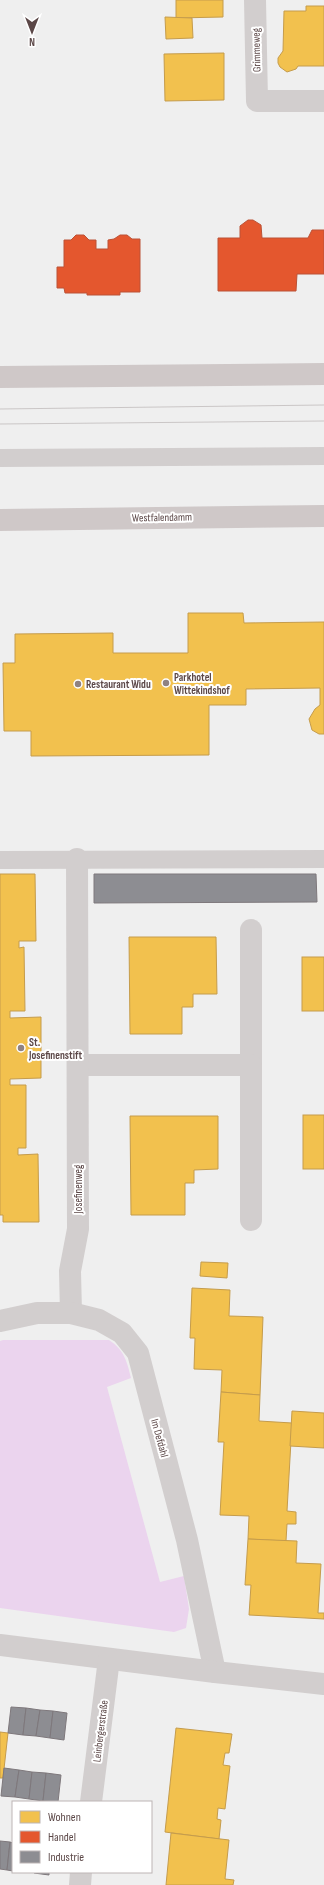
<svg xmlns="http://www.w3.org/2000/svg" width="324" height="1885" font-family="'Sofia Sans Condensed',sans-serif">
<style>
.green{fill:#ebd4ee}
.homes{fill:#f2c14e;stroke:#c59c4c}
.shops{fill:#e4572e;stroke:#bb5236}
.industry{fill:#8d8d92;stroke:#7e787c}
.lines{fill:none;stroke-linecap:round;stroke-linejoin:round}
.service{stroke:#d2cece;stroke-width:18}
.minor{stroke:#d2cece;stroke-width:22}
.primary{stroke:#cfc8c8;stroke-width:22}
.tram{stroke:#cac6c6;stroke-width:1}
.poi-dot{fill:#8f8282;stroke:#fff;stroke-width:1.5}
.labels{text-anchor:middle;stroke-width:4;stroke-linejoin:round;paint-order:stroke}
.street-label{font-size:11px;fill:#5b4747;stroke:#fff}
.poi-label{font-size:11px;font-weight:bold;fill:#5b4747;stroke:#fff;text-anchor:start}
</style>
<rect width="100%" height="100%" fill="#efefef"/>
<!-- green -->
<path class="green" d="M3,1340H109C124,1350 127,1361 131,1378L107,1387L160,1582L184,1576L189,1609L186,1628L174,1632L0,1608V1341Z"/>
<!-- homes -->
<g class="homes">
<path d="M176,0H223V17L176,18Z"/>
<path d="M306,6H324V66H298L296,69L287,72L280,67L278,63V58L283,51L284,11H306Z"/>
<path d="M165,17L192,18L193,38L166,39Z"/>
<path d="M224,53V100L165,101L164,54Z"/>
<path d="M188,613H243L244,623L324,622V734H319L312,730L309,719L315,709L320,705V688L246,689V705H209V755L31,756V731H4L3,663H15V634L113,633V653H188Z"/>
<path d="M0,874H35L36,941H19V948L24,947L25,1011H10V1018L41,1017V1078L10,1079V1085H26V1148H18V1155L38,1154L39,1222H3V1215H0Z"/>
<path d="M129,937H216L217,994H193V1007H182V1034H130Z"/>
<rect x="302" y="957" width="22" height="54"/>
<rect x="303" y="1115" width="21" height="54"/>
<path d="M130,1116H218V1169L194,1170V1183H185V1215H131Z"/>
<path d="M201,1262L228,1263L227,1278L200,1276Z"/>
<path d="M192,1288L230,1290L229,1316L263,1317L260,1395L221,1392L222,1370L194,1369L195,1338H190Z"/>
<path d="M221,1392L260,1395L259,1421L292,1423L287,1511L296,1512V1524H287L286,1541L248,1539L249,1516L220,1515L224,1442H218Z"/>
<path d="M292,1411L324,1413V1448L290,1446Z"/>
<path d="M248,1539L297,1541L296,1563L321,1564L318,1613H324V1619L249,1615L251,1585H245Z"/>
<path d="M176,1728L232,1734L229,1753H225L223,1765L230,1766L225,1809L218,1808L217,1819L221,1820L219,1839L165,1832Z"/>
<path d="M0,1732L8,1733L3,1778H0Z"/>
<path d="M171,1833L229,1840L225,1879L234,1880L233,1885H166Z"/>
</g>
<!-- shops -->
<g class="shops">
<path d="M248,220H253L261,225L262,238H308L312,230H324V274H297L296,291H218V238H240V226Z"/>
<path d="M76,235H84L89,240H96V249H108V240L114,239L120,235H127L132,239H140V292H120V295H87V293H65L64,288H57V267H64V240H71Z"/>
</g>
<!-- industry -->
<g class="industry">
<path d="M94,874H316L317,902L94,903Z"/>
<path d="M11,1707L26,1708L23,1735L8,1733Z"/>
<path d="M26,1708L40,1710L36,1736L23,1735Z"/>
<path d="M40,1710L53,1711L50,1738L36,1736Z"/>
<path d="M53,1711L67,1713L64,1740L50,1738Z"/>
<path d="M4,1768L19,1770L15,1797L1,1796Z"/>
<path d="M19,1770L32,1772L29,1799L15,1797Z"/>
<path d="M32,1772L46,1773L43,1801L29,1799Z"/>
<path d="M46,1773L61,1775L58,1802L43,1801Z"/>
<path d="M0,1841L10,1842L7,1870L0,1869Z"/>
<path d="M10,1842L13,1843V1871L7,1870Z"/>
<path d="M35,1872H49V1875L34,1873Z"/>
</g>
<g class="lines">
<!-- service -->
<g class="service">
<path d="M0,458L324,456"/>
<path d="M0,860L324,859"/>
</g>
<!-- minor -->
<g class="minor">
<path d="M255,0L257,101H324"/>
<path d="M251,930V1065"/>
<path d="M78,1065H251V1220"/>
<path d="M71,1313L70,1271L78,1229L77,859"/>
<path d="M0,1321L37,1313H71L99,1320L122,1333L138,1353L187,1540L215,1672"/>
<path d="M0,1645L215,1672L324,1684"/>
<path d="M91,1802L109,1659"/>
<path d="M80,1885L81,1872"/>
</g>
<!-- primary -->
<g class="primary">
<path d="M0,377L324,374"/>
<path d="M0,520L324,516"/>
</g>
<!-- tram -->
<g class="tram">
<path d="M0,409L324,405"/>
<path d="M0,424L324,421"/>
</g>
</g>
<!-- markers -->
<g class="poi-dot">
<circle cx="166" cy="683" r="4"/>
<circle cx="78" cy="684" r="4"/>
<circle cx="21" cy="1048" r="4"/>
</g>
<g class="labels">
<!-- street labels -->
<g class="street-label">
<text transform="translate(256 50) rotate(-91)" y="4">Grimmeweg</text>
<text transform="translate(162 517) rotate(-1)" y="4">Westfalendamm</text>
<text transform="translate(78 1189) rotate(-90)" y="4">Josefinenweg</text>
<text transform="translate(160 1438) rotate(75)" y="4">Im Defdahl</text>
<text transform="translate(100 1731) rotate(-83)" y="4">Leinbergerstraße</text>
</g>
<!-- poi labels -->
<g class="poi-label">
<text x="174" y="681">Parkhotel<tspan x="174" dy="13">Wittekindshof</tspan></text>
<text x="86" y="688">Restaurant Widu</text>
<text x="29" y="1046">St.<tspan x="29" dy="13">Josefinenstift</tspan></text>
</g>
</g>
<!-- legend -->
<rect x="12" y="1801" width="140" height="72" fill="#ffffff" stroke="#bdb5b5"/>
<rect x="20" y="1811" width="20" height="12" fill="#f2c14e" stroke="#bdb5b5"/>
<text x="48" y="1821" font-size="12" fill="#5b4747">Wohnen</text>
<rect x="20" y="1831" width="20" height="12" fill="#e4572e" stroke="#bdb5b5"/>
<text x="48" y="1841" font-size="12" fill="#5b4747">Handel</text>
<rect x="20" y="1851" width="20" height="12" fill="#8d8d92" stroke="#bdb5b5"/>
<text x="48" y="1861" font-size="12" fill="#5b4747">Industrie</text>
<!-- north arrow -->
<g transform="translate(32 32) rotate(180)" stroke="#ffffff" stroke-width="3" paint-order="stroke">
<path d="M0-3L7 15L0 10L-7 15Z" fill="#5b4747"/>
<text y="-6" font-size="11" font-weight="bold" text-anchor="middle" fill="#5b4747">N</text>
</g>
</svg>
